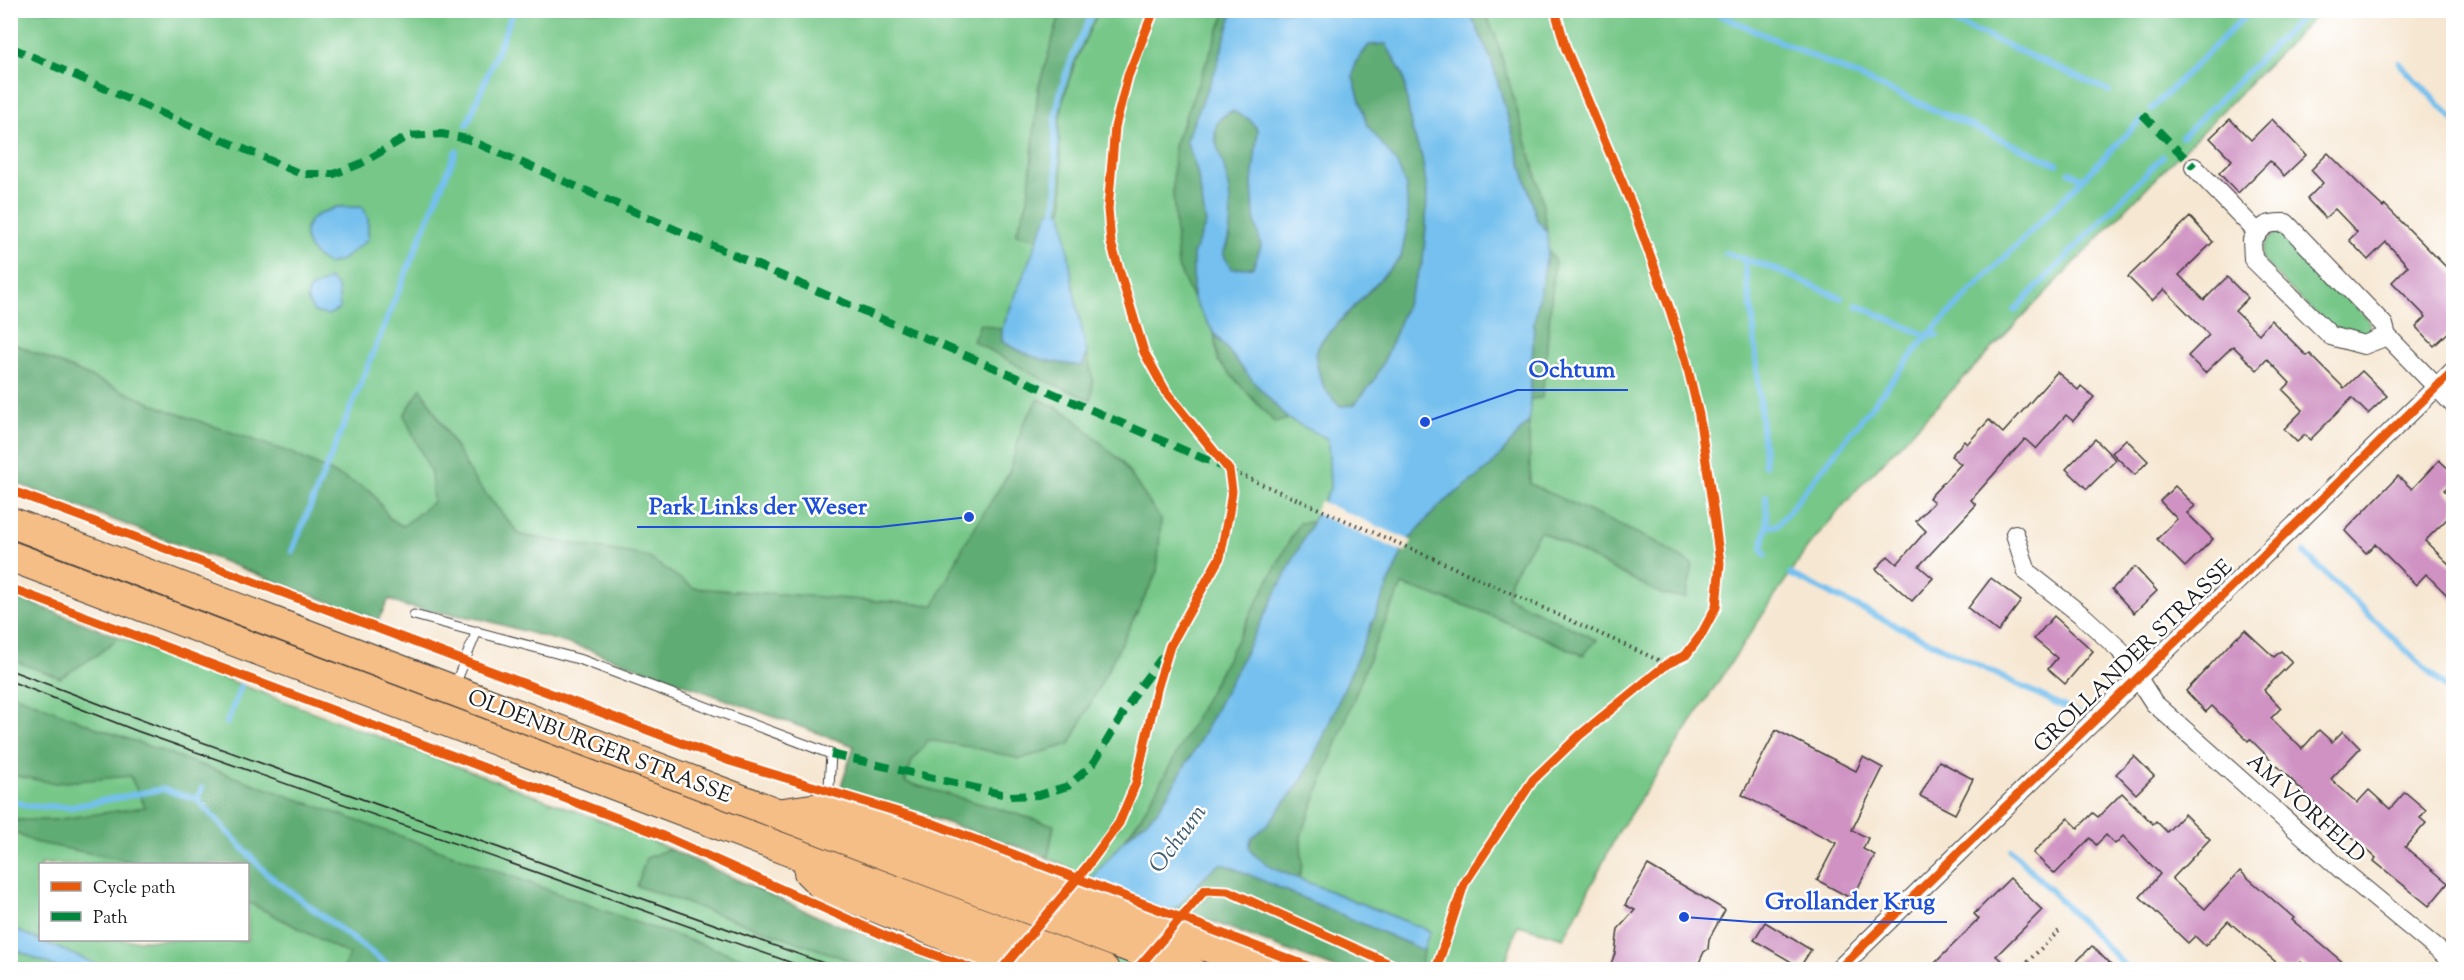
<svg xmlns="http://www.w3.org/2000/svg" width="2464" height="980" font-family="'Sorts Mill Goudy',serif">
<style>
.green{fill:#76c788;stroke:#497252;stroke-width:1.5;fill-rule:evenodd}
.forest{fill:#60ac74;stroke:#3e6448;stroke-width:1.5}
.water{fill:#74c0ee;stroke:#486e85;stroke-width:1.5;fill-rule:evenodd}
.pier{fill:#f6e7d2}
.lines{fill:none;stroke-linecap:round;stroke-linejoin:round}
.stream{stroke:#74c0ee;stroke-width:6}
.building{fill:#cf92c2}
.service-casing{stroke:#3d3a37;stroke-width:11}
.minor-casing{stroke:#3d3a37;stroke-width:20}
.trunk-casing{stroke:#3d3a37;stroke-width:32}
.path{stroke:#3d3a37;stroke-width:4;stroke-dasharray:1.5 4.5;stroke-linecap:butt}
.service{stroke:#fff;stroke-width:9}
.minor{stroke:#fff;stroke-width:18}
.trunk{stroke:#f6be87;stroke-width:30}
.tram{stroke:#1c1c1c;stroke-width:1.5}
.quiet{stroke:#00873e;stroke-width:8;stroke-dasharray:15 8;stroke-linecap:butt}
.cycleway-casing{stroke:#fff;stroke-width:13}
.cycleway{stroke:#e8590c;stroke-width:9}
.labels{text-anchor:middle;stroke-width:5;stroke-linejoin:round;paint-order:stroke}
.street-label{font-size:22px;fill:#1c1c1c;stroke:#fff}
.water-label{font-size:24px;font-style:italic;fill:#3f5e70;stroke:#fff}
.leader{fill:none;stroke:#1d4ed8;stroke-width:2}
.callout-dot{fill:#1d4ed8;stroke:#fff;stroke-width:2}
.callout-label{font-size:24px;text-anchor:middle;font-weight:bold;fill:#1d4ed8;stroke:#fff;stroke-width:5;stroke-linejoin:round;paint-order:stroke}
</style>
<rect width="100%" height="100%" fill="#fff"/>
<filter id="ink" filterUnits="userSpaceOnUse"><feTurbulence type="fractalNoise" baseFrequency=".0167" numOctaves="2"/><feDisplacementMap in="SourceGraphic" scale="12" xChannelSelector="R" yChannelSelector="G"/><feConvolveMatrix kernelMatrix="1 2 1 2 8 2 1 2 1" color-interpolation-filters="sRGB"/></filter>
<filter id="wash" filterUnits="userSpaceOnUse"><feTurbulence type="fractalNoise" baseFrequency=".008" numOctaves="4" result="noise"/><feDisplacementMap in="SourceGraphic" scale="24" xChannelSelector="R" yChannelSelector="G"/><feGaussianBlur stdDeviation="1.35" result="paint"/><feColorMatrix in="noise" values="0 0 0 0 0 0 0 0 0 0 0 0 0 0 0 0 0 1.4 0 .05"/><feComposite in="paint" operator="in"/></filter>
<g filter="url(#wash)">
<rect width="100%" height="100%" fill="#f6e7d2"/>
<!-- green -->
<g class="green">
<path d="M11,11H2321L2152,182L1859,487L1807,548L1619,831L1564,938L1518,925L1503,969H1337L1194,914L1146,969H986L1072,869C998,834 918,812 841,787L854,746L587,649L485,620L404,606L389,599L378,620L11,481Z"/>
<path d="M2276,233L2286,234L2369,320L2370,330L2362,338C2325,333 2289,286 2262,260C2261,246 2265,241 2276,233Z"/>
<path d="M10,595L231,681L634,833L823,919L955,969H11ZM40,864H248V940H40Z"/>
</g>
<!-- forest -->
<g class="forest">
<path d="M1061,11H1099C1081,47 1062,87 1059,128C1057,156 1067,183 1062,211H1049L1038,239L1016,234L1028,200L1038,89Z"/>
<path d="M1226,11H1233L1216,69L1186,140L1197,171L1206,223L1193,255V299L1178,267L1173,193L1174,146Z"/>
<path d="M1469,11H1484L1496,37L1540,189L1547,231L1537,220L1492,62Z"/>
<path d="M1386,44L1403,75L1412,130L1422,157L1427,191L1426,227L1423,261L1388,352L1374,381L1354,405L1340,406C1321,390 1319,377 1315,354L1322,341L1401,257L1408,222L1379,143L1367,125L1353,77L1355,63L1369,45Z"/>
<path d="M1232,111L1249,119L1258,130L1252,183L1254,216L1261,246L1253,267L1232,269L1223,254L1230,238L1228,187L1217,146L1215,127L1221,117Z"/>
<path d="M1548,250L1555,260L1542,398L1530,399L1534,323Z"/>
<path d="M980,324L1002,329V341C1029,358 1050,363 1082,366L1087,353L1093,380L1091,400L1046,381L973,341Z"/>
<path d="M1214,333L1253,381L1288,419L1275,423L1218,361Z"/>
<path d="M10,342L167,410L294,454L371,491L390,519L403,526L433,502L431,473L404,415L421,388L475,481L520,535L646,556L694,588L934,605L966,541L1009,473L1023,424L1039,399L1069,414L1122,462L1161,520L1157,573L1070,744L1020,759L976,748L928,740L912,761L905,782L1054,825L1048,857L841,787L854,746L587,649L485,620L404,606L389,599L378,620L11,481Z"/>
<path d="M1529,421L1530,484L1658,543L1693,565L1686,598L1661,594L1540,531L1511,578L1507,597L1597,640L1583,655L1478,610L1402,585L1373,649L1301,836L1302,864L1299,879C1281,872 1258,865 1249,847L1251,839L1267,825L1302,780L1325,733L1406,543L1439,506L1491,466Z"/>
<path d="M1313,522L1196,748L1158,810L1124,840L1140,818L1171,764L1299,523Z"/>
<path d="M10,595H11L119,637L97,655L60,678L12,660Z"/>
<path d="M11,693L100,729L465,859L632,921L776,969H343L350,955L248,902V864H144L34,842L11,831V820H54L145,807L130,776L55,783L11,775Z"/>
<path d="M669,849L823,919L955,969H874L637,886L646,858Z"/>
<path d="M1222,863L1423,950L1421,969H1337L1176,908L1212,869Z"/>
</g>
<!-- water -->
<g class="water">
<path d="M1233,11H1469L1492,62L1537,220L1547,231L1548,250L1534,323L1529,421L1491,466L1439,506L1406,543L1325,733L1302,780L1267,825L1251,839L1249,847L1252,853L1272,868L1430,931L1423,950L1222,863L1212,869L1176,908L1014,970L1124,840L1158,810L1196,748L1330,488L1328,439L1288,419L1253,381L1214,333L1193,299V255L1206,223L1197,171L1186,140L1216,69ZM1386,44L1403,75L1412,130L1422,157L1427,191L1426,227L1423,261L1388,352L1374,381L1354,405L1340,406C1321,389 1319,377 1315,354L1322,340L1401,257L1408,222L1406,186L1396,162L1367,125L1353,77L1355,63L1369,45ZM1232,111L1249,119L1258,130L1252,183L1254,216L1261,246L1253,267L1232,269L1223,254C1235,227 1231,196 1224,167C1221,155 1212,140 1216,126C1218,118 1225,114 1232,111Z"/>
<path d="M336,207H363L368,219V239L342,260L328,264C313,257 297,238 310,221C316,213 328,211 336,207Z"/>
<path d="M1049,211H1062L1064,222L1074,292L1087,353L1082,366C1051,363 1029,358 1002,341V329Z"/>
<path d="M330,279L338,288L340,309L328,315L314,312L307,300L309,290Z"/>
<path d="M10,928H11L108,969H60L11,948Z"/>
</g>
<!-- pier -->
<path class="pier" d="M1320,501L1412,541L1405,553L1314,513Z"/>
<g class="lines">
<!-- stream -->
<g class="stream">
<path d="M1708,10L2057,164"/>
<path d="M1928,10L2109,91"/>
<path d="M2399,63L2454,120"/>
<path d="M2151,109L2251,10"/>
<path d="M467,125L514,10"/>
<path d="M2182,137L2309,10"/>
<path d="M2070,172L2081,178"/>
<path d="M1055,212C1060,184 1054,157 1055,129C1056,87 1076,48 1094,10"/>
<path d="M1725,253L1772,268L1841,298"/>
<path d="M1744,259L1753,320L1765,465"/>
<path d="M1857,305L1927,336L1937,335"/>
<path d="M2015,310L2163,156"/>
<path d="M1767,526L1778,525L1927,336L2140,121"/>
<path d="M292,551L456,151"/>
<path d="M2304,553L2454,696"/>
<path d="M1765,555L1762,547L1767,526L1766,496"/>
<path d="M1790,574L2081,715"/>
<path d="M227,723L241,686"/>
<path d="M197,799L202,788"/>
<path d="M10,800L28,806L71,807L162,789L197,799L268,875L385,963L400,970"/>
<path d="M2011,850L2129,970"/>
</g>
</g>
<g id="blocks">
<!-- building -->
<g class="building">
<path d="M2230,119L2251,140L2272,119L2306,155L2284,176L2270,161L2238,193L2219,173L2232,160L2210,138Z"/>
<path d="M2328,153L2369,194L2383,207L2385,205L2454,275V327L2434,346L2416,327L2426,317L2392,282L2408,266L2386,242L2368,260L2349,240L2357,232L2335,209L2325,218L2307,199L2323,183L2311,170Z"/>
<path d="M2190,217L2213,242L2179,275L2204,300L2227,277L2248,298L2235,311L2259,334L2271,320L2307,356L2310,354L2344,388L2362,371L2387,396L2368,414L2352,398L2310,440L2305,435L2297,442L2284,429L2303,410L2283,390L2290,383L2267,359L2257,370L2233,346L2205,373L2188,356L2209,335L2164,289L2152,301L2128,277Z"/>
<path d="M2057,372L2078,390L2081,386L2094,397L2073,421L2066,415L2036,449L2025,439L1971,500L1976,505L1919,566L1933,578L1912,601L1876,569L1888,556L1897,564L1926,531L1916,521L1934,502L1929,498L1961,464L1951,456L1964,441L1967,444L1989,420L2003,433Z"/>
<path d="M2095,439L2116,460L2087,489L2066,469Z"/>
<path d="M2126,439L2148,461L2135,475L2112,453Z"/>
<path d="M2439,460L2454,474V481L2444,490L2454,500V512L2425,541L2454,569V602L2426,574L2416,585L2375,544L2366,553L2345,531L2398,476L2412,489Z"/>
<path d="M2175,486L2195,506L2187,513L2213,539L2185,567L2157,539L2177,519L2160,501Z"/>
<path d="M2135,567L2157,591L2134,613L2112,589Z"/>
<path d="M1991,578L2021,601L1998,632L1968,608Z"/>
<path d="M2054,616L2093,651L2065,684L2048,669L2057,658L2034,639Z"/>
<path d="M2245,630L2274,657L2281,651L2292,662L2264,690L2281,708L2271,718L2302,749L2319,730L2332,742L2343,731L2360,748L2331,779L2357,803L2369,790L2390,809L2405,792L2426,810L2420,818L2426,823L2405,847L2448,883L2429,906L2374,861L2376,858L2326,814L2250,739L2248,741L2212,706L2206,712L2186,691L2237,636L2238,637Z"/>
<path d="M1776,730L1856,771L1863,757L1883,768L1852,830L1868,838L1863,849L1875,855L1852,899L1817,880L1836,843L1742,795Z"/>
<path d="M2134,756L2154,776L2136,794L2116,774Z"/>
<path d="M1939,761L1973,779L1955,814L1920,796Z"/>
<path d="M2122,793L2153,824L2156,821L2167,832L2184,814L2210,839L2172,879L2205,909L2240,871L2294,918L2292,920L2351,969H2310L2301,962L2295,969H2284L2228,921L2205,946L2195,936L2188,943L2140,897L2160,874L2123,836L2115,844L2106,835L2096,845L2090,838L2055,874L2033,853L2068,818L2078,828L2093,813L2098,817Z"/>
<path d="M1648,865L1725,910L1709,939L1708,949L1704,952L1696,969H1609L1615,953L1618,929L1635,910L1625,905Z"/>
<path d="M2010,878L2042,910L1996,956L2001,960L1992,969H1929L1979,919L1974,914Z"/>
<path d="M1765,922L1811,950L1800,967L1754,940Z"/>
<path d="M2092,946L2115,969H2069Z"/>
</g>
</g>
</g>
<g filter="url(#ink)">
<use href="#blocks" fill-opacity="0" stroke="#3d3a37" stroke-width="1.5"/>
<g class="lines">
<!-- service casing -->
<g class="service-casing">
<g id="service">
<path d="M414,615L582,660L831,754L828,803"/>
<path d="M454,687L477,631"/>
</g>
</g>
<!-- minor casing -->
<g class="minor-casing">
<g id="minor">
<path d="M2194,167L2258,233"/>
<path d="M2387,336L2364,345L2331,336L2253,259L2252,240C2264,225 2266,222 2286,223L2384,325L2387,336L2454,405"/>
<path d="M2015,534L2027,572L2084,617L2120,650L2154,703L2344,872L2454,963"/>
<path d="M1838,970L2454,370"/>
</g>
</g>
<!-- trunk casing -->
<g class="trunk-casing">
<g id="trunk">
<path d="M10,522L1190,970"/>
<path d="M10,556L1104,970"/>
<path d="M783,813L827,807L839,811L1057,888L1268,970"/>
<path d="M809,872L822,885L1030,970"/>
</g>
</g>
<!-- path -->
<g class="path">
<path d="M1229,470L1437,560L1667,664"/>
<path d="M2019,970L2060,930"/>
</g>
<!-- service -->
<use href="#service" class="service"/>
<!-- minor -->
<use href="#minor" class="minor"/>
<!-- trunk -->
<use href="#trunk" class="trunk"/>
<!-- tram -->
<g class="tram">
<path d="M10,670L168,730L843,970"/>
<path d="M10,681L137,731L812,970"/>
</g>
<!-- quiet -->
<g class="quiet">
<path d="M10,47L301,174H334L360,164L408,136L442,134L467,139L1223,467"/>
<path d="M2142,114L2194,167"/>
<path d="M831,754L1010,796L1039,795L1068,786L1093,764L1138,689L1163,656"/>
</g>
<!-- cycleway casing -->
<g class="cycleway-casing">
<g id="cycleway">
<path d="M10,490L730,761L921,819L1318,970"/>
<path d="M10,588L654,832L899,942L976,970"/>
<path d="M1001,970L1086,868L1119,823L1136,783L1157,689L1170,646L1220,557L1229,512L1232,491L1229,470L1166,392L1144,352L1111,243L1108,209L1115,127L1128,76L1154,10"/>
<path d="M1136,970L1205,890L1228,891L1403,970"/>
<path d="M1436,970L1464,884L1533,780L1580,735L1667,664L1686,655L1701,635L1716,607L1720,563L1714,515L1699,415L1686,361L1670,310L1633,208L1566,49L1555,10"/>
<path d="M1838,970L2454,370"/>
</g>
</g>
<!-- cycleway -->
<use href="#cycleway" class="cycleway"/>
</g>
</g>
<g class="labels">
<!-- street labels -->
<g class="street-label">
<text transform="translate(2132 655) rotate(-44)" y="8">GROLLANDER STRASSE</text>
<text transform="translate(600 745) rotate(21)" y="8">OLDENBURGER STRASSE</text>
<text transform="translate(2307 807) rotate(42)" y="8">AM VORFELD</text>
</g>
<!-- water labels -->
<g class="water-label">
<text transform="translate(1177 838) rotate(-53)" y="8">Ochtum</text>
</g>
</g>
<!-- callouts -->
<path class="leader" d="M1425 422L1517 390H1628M969 517L879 527H637M1684 917L1753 922H1947"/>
<g class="callout-dot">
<circle cx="1425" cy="422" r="6"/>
<circle cx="969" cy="517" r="6"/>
<circle cx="1684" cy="917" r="6"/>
</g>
<g class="callout-label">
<text x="1572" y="377">Ochtum</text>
<text x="758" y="514">Park Links der Weser</text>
<text x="1850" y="909">Grollander Krug</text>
</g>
<!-- margin -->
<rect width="2464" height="980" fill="none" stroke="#fff" stroke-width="36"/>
<!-- legend -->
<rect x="39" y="863" width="210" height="78" fill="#ffffff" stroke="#a4a4a4" stroke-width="1.5"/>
<rect x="51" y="882" width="30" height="9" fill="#e8590c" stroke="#a4a4a4" stroke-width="1.5"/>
<text x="93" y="893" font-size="18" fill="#1c1c1c">Cycle path</text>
<rect x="51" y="912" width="30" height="9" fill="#00873e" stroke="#a4a4a4" stroke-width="1.5"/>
<text x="93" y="923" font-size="18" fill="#1c1c1c">Path</text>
</svg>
